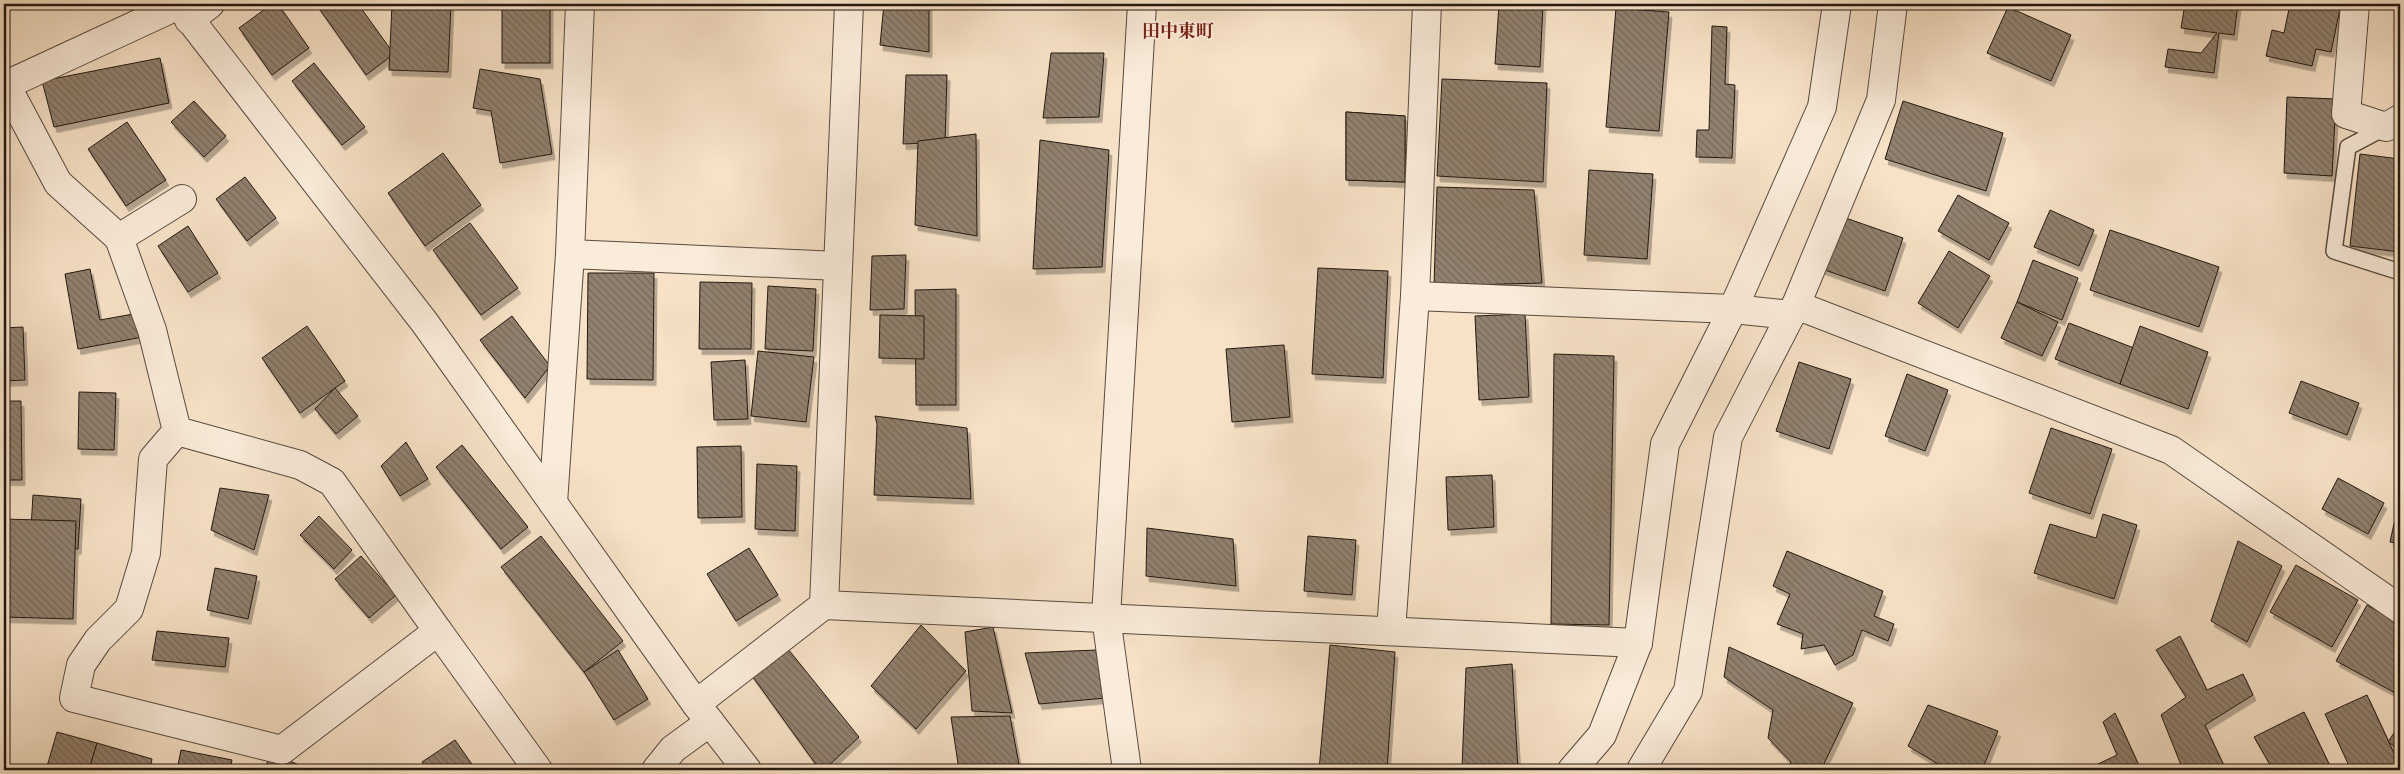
<svg xmlns="http://www.w3.org/2000/svg" width="2404" height="774" font-family="Alegreya,'Noto Serif JP',serif">
<style>
.building{fill:url(#building-back-hatch);stroke:#221810;filter:url(#shadow)}
.lines{fill:none;stroke-linecap:round;stroke-linejoin:round}
.service-casing{stroke:#574a3e;stroke-width:18}
.minor-casing{stroke:#574a3e;stroke-width:30}
.tertiary-casing{stroke:#574a3e;stroke-width:30}
.service{stroke:#faecdb;stroke-width:15}
.minor{stroke:#faecdb;stroke-width:28}
.tertiary{stroke:#faecdb;stroke-width:28}
.labels{text-anchor:middle;stroke-width:4;stroke-linejoin:round;paint-order:stroke}
.quarter-label{font-size:18px;font-weight:bold;fill:#7a1f14;stroke:#faecdb}
</style>
<defs>
<pattern id="building-back-hatch" width="6" height="6" patternUnits="userSpaceOnUse" patternTransform="scale(1.25)"><rect width="6" height="6" fill="#91816f"/><path d="M-1 5l2 2M0 0l6 6M5-1l2 2" fill="none" stroke="#76695a"/></pattern>
<filter id="shadow"><feDropShadow dx="3" dy="5.5" stdDeviation="0" flood-color="#0004"/></filter>
</defs>
<rect width="100%" height="100%" fill="#f7e2c7"/>
<filter id="stains"><feTurbulence type="fractalNoise" baseFrequency=".004" numOctaves="4"/><feColorMatrix values="0 0 0 0 .2 0 0 0 0 .09 0 0 0 0 .02 0 0 0 .5 -.17"/></filter>
<radialGradient id="worn" r=".72"><stop offset=".6" stop-color="#630" stop-opacity="0"/><stop offset="1" stop-color="#630" stop-opacity=".3"/></radialGradient>
<!-- building -->
<g class="building">
<path d="M272,4H278L309,48L272,75L239,28Z"/>
<path d="M316,4H358L394,54L366,75Z"/>
<path d="M392,4H451L448,72L389,70Z"/>
<rect x="502" y="4" width="48" height="59"/>
<path d="M884,4H929V52L880,45Z"/>
<path d="M1499,4H1543L1540,67L1495,64Z"/>
<path d="M2185,4H2238L2234,35L2219,33L2214,73L2165,67L2168,49L2201,53L2217,33L2181,28Z"/>
<path d="M2290,4H2341L2331,52L2316,49L2312,66L2266,56L2272,30L2284,33Z"/>
<path d="M2008,7L2071,35L2051,81L1987,53Z"/>
<path d="M1616,8L1669,12L1659,131L1606,127Z"/>
<path d="M1712,26L1727,27L1725,84L1735,85L1732,158L1696,157L1697,130H1709Z"/>
<path d="M1051,53H1104L1099,117L1043,118Z"/>
<path d="M160,58L169,103L54,127L42,81Z"/>
<path d="M314,63L365,127L342,145L292,81Z"/>
<path d="M480,69L540,79L552,154L500,163L491,111L473,108Z"/>
<path d="M906,75H947L945,142L903,144Z"/>
<path d="M1442,79L1547,83L1543,182L1437,176Z"/>
<path d="M2287,97L2336,99L2332,176L2284,173Z"/>
<path d="M194,101L226,136L204,157L171,122Z"/>
<path d="M1903,101L2003,133L1986,191L1885,159Z"/>
<path d="M1346,112L1405,116V182L1346,180Z"/>
<path d="M1346,112L1405,116V182L1346,180Z"/>
<path d="M127,122L166,180L126,206L88,149Z"/>
<path d="M976,134L977,236L915,225L918,141Z"/>
<path d="M1040,140L1109,150L1102,267L1033,269Z"/>
<path d="M443,153L481,205L425,246L388,193Z"/>
<path d="M2360,154L2400,159V252L2350,246Z"/>
<path d="M1589,170L1653,174L1647,259L1584,255Z"/>
<path d="M245,177L276,218L247,241L216,199Z"/>
<path d="M1437,187L1534,190L1542,283L1434,286Z"/>
<path d="M1958,195L2009,223L1989,260L1938,231Z"/>
<path d="M2050,210L2094,230L2079,266L2034,247Z"/>
<path d="M1840,216L1903,238L1885,291L1822,269Z"/>
<path d="M470,223L518,288L481,315L433,250Z"/>
<path d="M188,226L218,273L188,292L158,246Z"/>
<path d="M2110,230L2219,267L2199,327L2090,290Z"/>
<path d="M1949,251L1990,276L1958,328L1918,303Z"/>
<path d="M906,255L904,309L870,310L872,256Z"/>
<path d="M2033,260L2078,278L2062,320L2017,302Z"/>
<path d="M1318,268L1388,271L1383,378L1312,374Z"/>
<path d="M90,269L100,320L139,313L143,337L78,349L65,274Z"/>
<path d="M588,273H654L653,380L587,379Z"/>
<path d="M700,282L752,283L751,349H699Z"/>
<path d="M768,286L816,289L813,351L765,349Z"/>
<path d="M956,289V405H916L915,290Z"/>
<path d="M2017,302L2058,322L2042,356L2001,338Z"/>
<path d="M1525,314L1529,397L1479,400L1475,316Z"/>
<path d="M880,315L924,316V359L879,358Z"/>
<path d="M512,316L550,366L525,398L480,340Z"/>
<path d="M2069,323L2134,348L2120,384L2055,359Z"/>
<path d="M307,326L345,381L300,413L262,358Z"/>
<path d="M2140,326L2208,352L2188,409L2120,384Z"/>
<path d="M23,327L25,380L4,381V328Z"/>
<path d="M1284,345L1290,417L1232,422L1226,349Z"/>
<path d="M758,351L814,357L806,422L751,416Z"/>
<path d="M1554,354L1614,356L1609,625L1551,624Z"/>
<path d="M745,360L748,419L714,420L711,362Z"/>
<path d="M1799,362L1851,379L1829,449L1776,431Z"/>
<path d="M1907,374L1948,390L1925,451L1885,436Z"/>
<path d="M2301,381L2359,403L2347,435L2289,413Z"/>
<path d="M335,388L358,416L336,434L315,409Z"/>
<path d="M79,392L116,393L114,450L78,449Z"/>
<path d="M4,401H21L22,480H4Z"/>
<path d="M875,416L967,428L971,499L874,495L877,424Z"/>
<path d="M2051,428L2112,449L2090,514L2029,493Z"/>
<path d="M406,442L428,479L400,496L381,466Z"/>
<path d="M462,445L528,527L501,549L436,467Z"/>
<path d="M741,446L742,517L698,518L697,447Z"/>
<path d="M757,464L797,466L795,531L755,529Z"/>
<path d="M1492,475L1494,527L1448,530L1446,477Z"/>
<path d="M2338,478L2384,503L2368,534L2322,509Z"/>
<path d="M220,488L269,495L254,550L211,530Z"/>
<path d="M33,495L81,499L78,549L30,545Z"/>
<path d="M2400,496V544L2390,542Z"/>
<path d="M2103,514L2137,525L2114,599L2034,573L2050,524L2096,538Z"/>
<path d="M319,516L352,550L334,569L300,535Z"/>
<path d="M4,519L76,521L73,619L4,617Z"/>
<path d="M1147,528L1233,539L1236,586L1146,576Z"/>
<path d="M541,536L623,641L584,672L501,567Z"/>
<path d="M1308,536L1356,540L1352,595L1304,591Z"/>
<path d="M2238,541L2282,566L2247,642L2211,621Z"/>
<path d="M749,548L778,595L736,621L707,574Z"/>
<path d="M1787,551L1883,591L1874,616L1894,624L1888,641L1862,630L1853,655L1835,665L1824,645L1801,649L1803,634L1777,624L1790,594L1773,586Z"/>
<path d="M361,556L396,595L369,618L335,579Z"/>
<path d="M2296,565L2358,600L2332,647L2270,612Z"/>
<path d="M215,568L257,576L248,619L207,610Z"/>
<path d="M2367,605L2400,623L2399,695L2336,661Z"/>
<path d="M921,625L966,671L916,729L871,686Z"/>
<path d="M993,627L1012,713L972,711L965,632Z"/>
<path d="M157,631L229,638L225,667L152,660Z"/>
<path d="M2180,636L2207,690L2243,674L2253,695L2205,725L2226,770H2183L2161,715L2186,697L2156,650Z"/>
<path d="M1330,645L1395,652L1387,770H1319Z"/>
<path d="M1729,647L1853,703L1821,770H1787L1791,762L1768,738L1773,710L1724,677Z"/>
<path d="M788,649L859,737L824,770H820L750,673Z"/>
<path d="M618,650L648,699L614,720L584,672Z"/>
<path d="M1096,650L1106,698L1039,704L1025,653Z"/>
<path d="M1512,664L1518,770L1462,768L1466,668Z"/>
<path d="M2367,695L2400,766V770H2351L2325,714Z"/>
<path d="M1928,705L1998,731L1982,770H1948L1908,746Z"/>
<path d="M2304,712L2332,770H2273L2254,737Z"/>
<path d="M2115,713L2141,770H2097L2094,766L2117,755L2103,722Z"/>
<path d="M1010,716L1020,770H959L951,717Z"/>
<path d="M2400,724V750L2388,742Z"/>
<path d="M57,732L97,743L89,770H46Z"/>
<path d="M455,740L476,770H428L422,762Z"/>
<path d="M97,743L152,759L150,770H89Z"/>
<path d="M181,750L232,760L230,770H177Z"/>
<path d="M271,754L297,764L295,770H264Z"/>
</g>
<g class="lines">
<!-- service casing -->
<g class="service-casing">
<path id="service" d="M2386,127L2348,147L2334,251L2400,272"/>
</g>
<!-- minor casing -->
<g class="minor-casing">
<g id="minor">
<path d="M178,4L425,323L696,704L747,770"/>
<path d="M2355,4L2346,114L2386,127L2400,119"/>
<path d="M189,20L210,4"/>
<path d="M6,85L58,183L119,238L182,199"/>
<path d="M4,86L179,5"/>
<path d="M119,238L152,330L177,431L153,459L146,553L129,609L98,640L81,665L74,698L282,750L438,631L332,482L300,465L177,431"/>
<path d="M570,254L838,266"/>
<path d="M1415,296L1733,309L1791,315"/>
<path d="M1796,305L2171,450L2400,609"/>
<path d="M553,503L570,254L580,4"/>
<path d="M824,605L849,4"/>
<path d="M438,631L538,770"/>
<path d="M1391,631L1415,296L1427,4"/>
<path d="M696,704L824,605L1638,643"/>
<path d="M656,770L673,749L710,722"/>
<path d="M1572,770L1602,735L1638,643L1665,444L1733,309L1822,107L1837,4"/>
<path d="M1641,770L1688,691L1728,437L1796,305L1881,100L1893,4"/>
</g>
</g>
<!-- tertiary casing -->
<g class="tertiary-casing">
<path id="tertiary" d="M1127,770L1106,617L1142,4"/>
</g>
<!-- service -->
<use href="#service" class="service"/>
<!-- minor -->
<use href="#minor" class="minor"/>
<!-- tertiary -->
<use href="#tertiary" class="tertiary"/>
</g>
<g class="labels">
<!-- quarter labels -->
<g class="quarter-label">
<text x="1178" y="37">田中東町</text>
</g>
</g>
<!-- margin -->
<rect width="2404" height="774" fill="none" stroke="#f7e2c7" stroke-width="20"/>
<rect x="5" y="5" width="2394" height="764" fill="none" stroke="#221810" stroke-width="2.5"/>
<rect x="10" y="10" width="2384" height="754" fill="none" stroke="#221810"/>
<rect width="100%" height="100%" filter="url(#stains)"/>
<rect width="100%" height="100%" fill="url(#worn)"/>
</svg>
